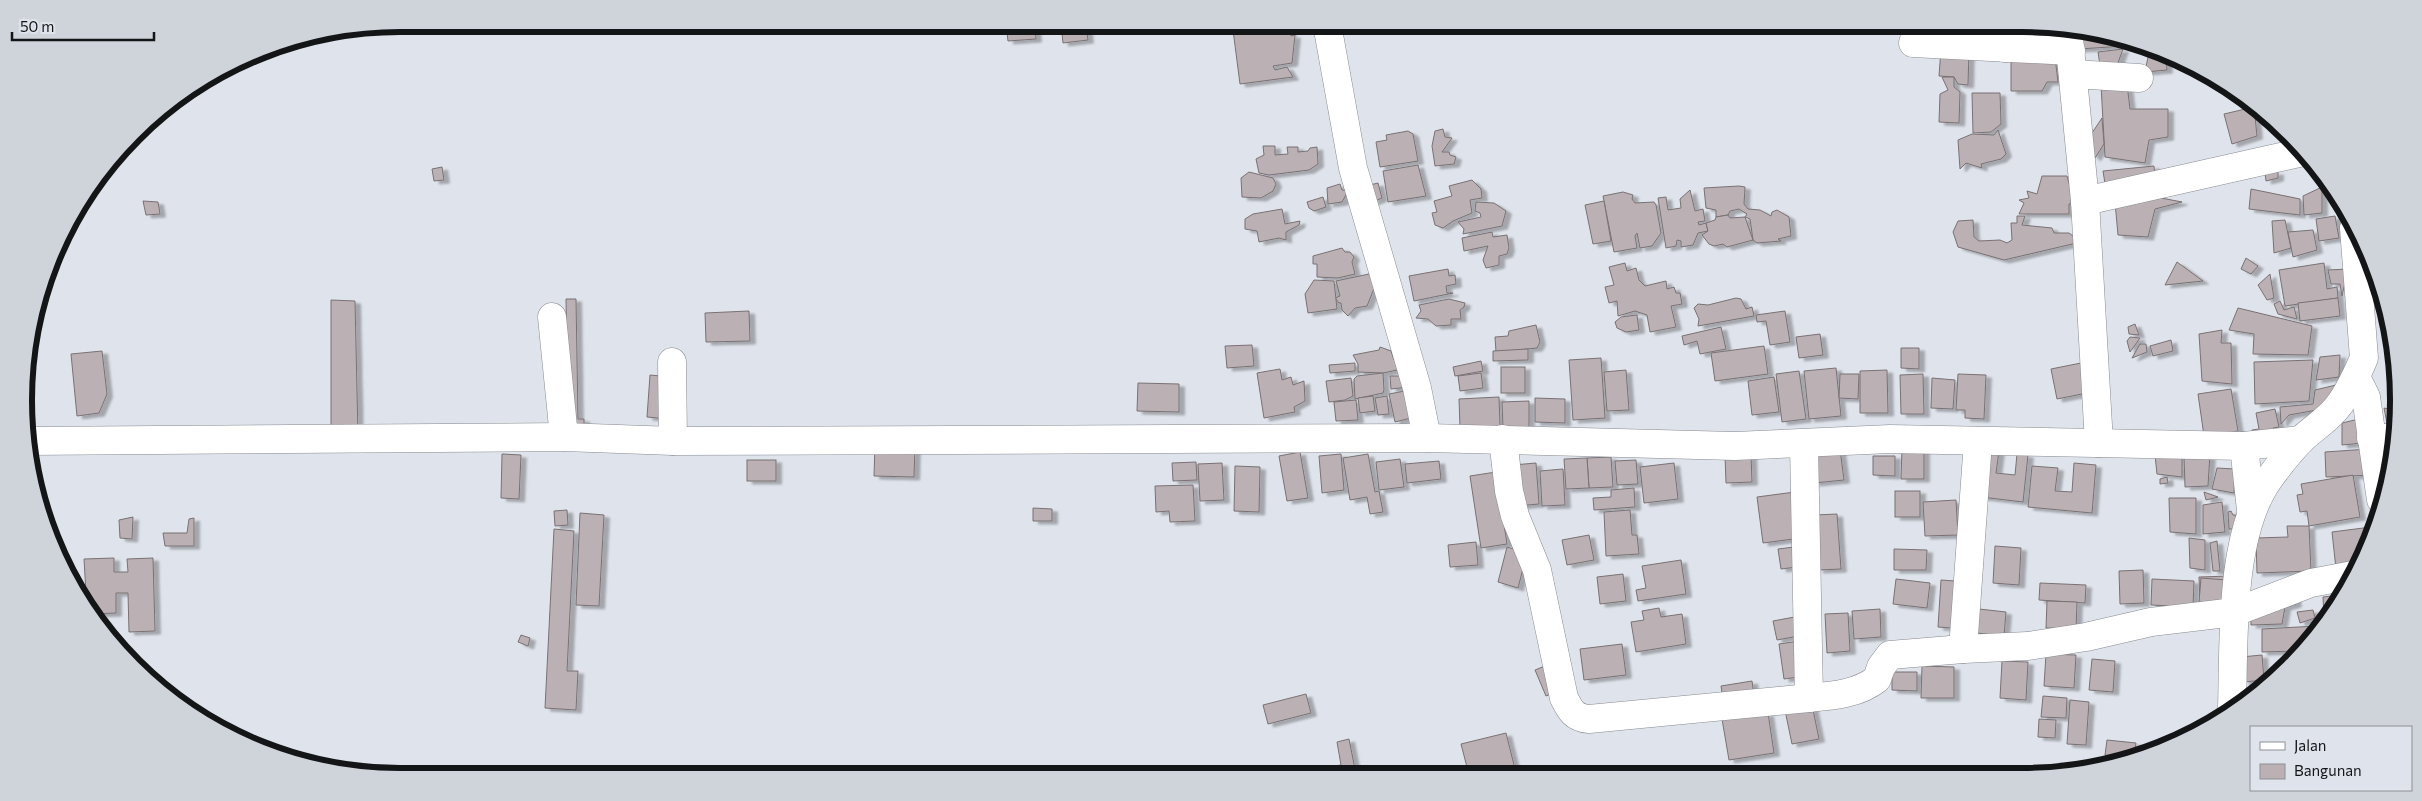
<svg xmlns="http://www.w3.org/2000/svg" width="2422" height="801" font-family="Commissioner,sans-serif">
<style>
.building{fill:#bbb1b4;stroke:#797173;filter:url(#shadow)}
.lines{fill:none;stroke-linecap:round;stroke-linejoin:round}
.minor-casing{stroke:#878a91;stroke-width:29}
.minor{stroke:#fff;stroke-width:28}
.rim{fill:none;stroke:#131517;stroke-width:6}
</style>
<defs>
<filter id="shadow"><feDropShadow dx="5.5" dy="3" stdDeviation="1" flood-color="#0004"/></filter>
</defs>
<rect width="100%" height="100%" fill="#dfe3eb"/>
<!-- building -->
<g class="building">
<path d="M1006,24H1035L1036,39L1008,41Z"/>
<path d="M1061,24H1086L1088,40L1063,43Z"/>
<path d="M1281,24H1289L1291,36L1295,35L1292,63L1273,66L1275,70L1287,67L1293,77L1240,84L1233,30Z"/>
<path d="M1906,24H1972V32L1905,39Z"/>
<path d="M1974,24H1994L1995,37H1975Z"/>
<path d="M2018,24L2046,26L2045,32L2054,33L2053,46H2020Z"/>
<path d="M2078,29L2095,31L2125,40V46L2079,49Z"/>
<path d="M1941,49L1969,50L1968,85L1958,84L1954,77L1939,76Z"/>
<path d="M2123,49L2114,74L2101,72L2098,52Z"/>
<path d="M2162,51L2166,53L2167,70L2145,72L2149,52Z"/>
<path d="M2011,53L2055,57L2058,82H2047L2042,91H2011Z"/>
<path d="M1942,77H1954V87L1960,92L1959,123L1939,122L1940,94L1948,90Z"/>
<path d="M2127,84L2130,109H2168V137L2149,140L2145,163L2105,157L2101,85Z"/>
<path d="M1972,93H2000L2001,124L1991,132L1973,133Z"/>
<path d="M2253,106L2271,120H2254Z"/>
<path d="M2254,107L2257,136L2232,144L2224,114Z"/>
<path d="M2102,118L2104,144L2095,158L2084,145Z"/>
<path d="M1443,129L1445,137L1452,138L1442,152H1449L1450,155L1456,157L1454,164L1435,166L1432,146L1435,131Z"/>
<path d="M1998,130L2006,154L2001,159L1981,164L1982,168L1966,163L1960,169L1958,140L1972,134L1994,135Z"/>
<path d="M1408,131L1413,134L1418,161L1380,167L1376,142L1387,140L1386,135Z"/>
<path d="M1263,146H1275V155L1288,154L1287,147H1298V152L1308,151L1310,148L1317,147L1318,164L1309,170L1269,175L1259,173L1256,159L1264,155Z"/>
<path d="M1418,165L1426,196L1388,202L1383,171Z"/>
<path d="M2154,166L2155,180L2106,190L2103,171Z"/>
<path d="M442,167L444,180L434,181L432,169Z"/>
<path d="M1249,172L1273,178L1276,184L1273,191L1261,198L1242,197L1241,178Z"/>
<path d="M2278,172V178L2266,181L2265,173Z"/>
<path d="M2042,176H2067L2072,194L2081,200L2069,204V214H2019L2024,203L2019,200L2029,198L2027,191L2037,194Z"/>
<path d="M1472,180L1481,189L1482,198L1470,200L1472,213L1453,221L1443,228L1435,225L1432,213L1437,212L1434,201L1452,196L1449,186Z"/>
<path d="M1378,183L1382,198L1373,202L1370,185Z"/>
<path d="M1340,184L1342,190L1348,191L1342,202L1328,204L1327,188Z"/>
<path d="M1739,186L1745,187L1744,204L1748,209L1760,210L1771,216L1772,212L1777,210L1789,217L1791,236L1778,239L1781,241L1757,243L1753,240L1750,219L1745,217L1747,214L1739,209L1730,211L1728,215L1716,217V210L1706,208L1704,188Z"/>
<path d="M2322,187V213L2304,215L2303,196Z"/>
<path d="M2251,189L2300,199V215L2249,209Z"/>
<path d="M1690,190L1695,211L1703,209L1705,221L1698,222L1699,225L1706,223L1708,231L1698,233L1693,245L1681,247V241L1677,240L1676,246L1666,248L1658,198L1666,197L1668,210L1681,208L1680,199Z"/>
<path d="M1623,192L1633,195L1632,199L1635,203L1654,202L1656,205L1661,233L1652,246L1640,248L1637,233L1635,236L1637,248L1614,252L1603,196Z"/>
<path d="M1323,197L1326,207L1314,211L1309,208L1307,202Z"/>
<path d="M2156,197L2182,202L2155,209L2148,237L2118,235L2115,202Z"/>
<path d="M143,201L158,202L160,214L146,215Z"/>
<path d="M1604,201L1611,241L1593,244L1585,205Z"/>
<path d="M1476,202L1494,203L1506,211L1502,226L1463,234L1464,229L1458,222L1481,217L1480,213L1475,211Z"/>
<path d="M1282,209L1285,224L1300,221L1299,225L1286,232V240L1279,238L1259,242L1257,231L1245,229V219L1253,214Z"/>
<path d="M1728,215L1730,218L1745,217L1753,240L1727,247L1723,244L1714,246L1709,244L1702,235L1708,231L1706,223L1715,220L1716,217Z"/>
<path d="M2017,216H2025L2022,225L2052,228L2054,233H2069L2081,242L2004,260L1958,247L1953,232L1958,221L1973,220L1974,237L1979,241L2000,240L2007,243L2012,240L2011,223H2017Z"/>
<path d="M2335,216L2339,238L2319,241L2316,219Z"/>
<path d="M2285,220L2291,248L2274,253L2272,221Z"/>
<path d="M2313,230L2317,250L2293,257L2288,232Z"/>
<path d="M1492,232L1493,237L1507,235L1509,248L1507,254L1499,256V265L1486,268L1483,260L1488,246L1464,251L1462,238Z"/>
<path d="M1342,248L1345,252H1350L1354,257L1352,262L1355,274L1338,278L1317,277V264H1313V256Z"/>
<path d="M2246,258L2258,266L2251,274L2241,269Z"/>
<path d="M2177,262L2203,281L2165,285Z"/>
<path d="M1625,263L1627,271L1636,268L1639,280L1645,286L1666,281L1667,289L1674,287L1676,293H1680L1682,304L1671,306L1676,327L1650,332L1647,315L1635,311L1618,316L1617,301L1609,303L1605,287L1614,285L1609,267Z"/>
<path d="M2324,263L2327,289L2337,287L2338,298L2285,306L2279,270Z"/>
<path d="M1448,269L1449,276L1455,275L1456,284L1446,286L1447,293H1453L1414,301L1409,276Z"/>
<path d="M2348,269L2342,296L2340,284H2331L2328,270Z"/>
<path d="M1369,274L1374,279L1375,286L1367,306L1355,308L1348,316L1342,310L1341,303H1339L1335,298L1340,296L1336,281Z"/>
<path d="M2270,274L2274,298L2267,300L2258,285Z"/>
<path d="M1314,280L1334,281L1337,309L1308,313L1305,294Z"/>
<path d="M1736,298L1741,299L1746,309L1752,307L1754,316L1698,326L1699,319L1694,308L1698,304L1708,305Z"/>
<path d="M2338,298L2340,316L2300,321L2298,303Z"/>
<path d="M566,299H576L578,419H584V430L568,431Z"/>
<path d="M1449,299L1465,303L1464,307L1460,310L1461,319H1451V325L1436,326L1428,319L1416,318L1421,311L1419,305Z"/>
<path d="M331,300L355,301L358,437L331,434Z"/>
<path d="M2280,301L2284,310L2294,307L2297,319L2278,314L2274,304Z"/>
<path d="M2238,308L2312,326L2308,355L2253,354L2254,334L2229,330Z"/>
<path d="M749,311L750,341L706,342L705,313Z"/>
<path d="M1785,311L1790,342L1770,345L1766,321L1757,322L1756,315Z"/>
<path d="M1637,315L1639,330L1626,332L1617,328L1615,322L1621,317Z"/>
<path d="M2135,324L2139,335L2129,334L2128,327Z"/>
<path d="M1536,325L1540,342L1537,348L1496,352L1495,337L1508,336L1509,331Z"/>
<path d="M1721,327L1726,349L1700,354L1697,341L1684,345L1682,336Z"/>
<path d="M2222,330L2221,343H2231L2232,384L2202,381L2199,334Z"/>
<path d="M1820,334L1823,355L1799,358L1796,337Z"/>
<path d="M2130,337L2140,338L2130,352L2127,341Z"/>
<path d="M2171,340L2173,351L2153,356L2150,346Z"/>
<path d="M2140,344H2146L2147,352L2132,358Z"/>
<path d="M1252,345L1254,366L1227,368L1225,346Z"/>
<path d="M1764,346L1768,374L1715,381L1711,353Z"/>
<path d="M1380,347L1391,351L1394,360L1400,362L1402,369L1383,373L1358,372V364L1353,355L1379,350Z"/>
<path d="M1901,348H1919V369L1901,368Z"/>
<path d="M1528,349V360L1493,361V351Z"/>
<path d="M102,351L107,394L99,413L77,416L71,354Z"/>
<path d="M2340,355L2339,377L2316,380L2320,357Z"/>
<path d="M1601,358L1605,418L1573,420L1569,360Z"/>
<path d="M2313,360L2309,401L2255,404L2254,362Z"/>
<path d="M1481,361L1483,371L1455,376L1453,367Z"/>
<path d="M1355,363V371L1330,373L1329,365Z"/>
<path d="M2081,363L2087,393L2057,399L2051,369Z"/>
<rect x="1501" y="367" width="24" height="26"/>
<path d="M1836,368L1841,416L1809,419L1804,371Z"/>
<path d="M1280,369L1282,380L1291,377L1293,385L1304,381L1305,401L1294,407L1295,412L1264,418L1257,373Z"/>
<path d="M1626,370L1629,410L1607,411L1604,372Z"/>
<path d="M1887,370L1888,413H1860V371Z"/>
<path d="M1799,371L1806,419L1782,422L1776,374Z"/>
<path d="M1383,373L1384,390L1383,393L1355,399L1354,379L1357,376Z"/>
<path d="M1481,373L1483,388L1460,391L1458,376Z"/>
<path d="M1840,374H1859L1858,399L1839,398Z"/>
<path d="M1923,374L1924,414H1901L1900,375Z"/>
<path d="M1958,374L1986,375L1984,419L1965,418V410H1956Z"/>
<path d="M650,375L671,377L668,419L647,417Z"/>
<path d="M1390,376H1406L1409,387L1391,389Z"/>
<path d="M1774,377L1779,412L1752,415L1748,381Z"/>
<path d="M1351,378L1353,396L1345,400L1329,402L1326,381Z"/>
<path d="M1932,378L1955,380L1953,409L1931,408Z"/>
<path d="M1138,383L1179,384V412L1137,411Z"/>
<path d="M2340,384L2317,410L2289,415L2281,424L2280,407L2313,404L2315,390Z"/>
<path d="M2231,389L2238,431L2204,436L2198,394Z"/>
<path d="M1410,390L1415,417L1395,422L1389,394Z"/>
<path d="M1373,396L1375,411L1360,413L1358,398Z"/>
<path d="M1387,396L1389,414L1378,415L1375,398Z"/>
<path d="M1499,397L1500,426L1460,427L1459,399Z"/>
<path d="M1535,398L1565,399V423L1535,422Z"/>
<path d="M1356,400L1358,420L1336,421L1334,402Z"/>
<path d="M1529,401V427L1503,428L1502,402Z"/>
<path d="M2384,408L2397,411L2395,433H2389Z"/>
<path d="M2275,409L2279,427L2273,428L2274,436L2254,440L2252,430L2259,429L2256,413Z"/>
<path d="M2359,419L2363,443L2342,445V423Z"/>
<path d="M875,444L915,446L914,477L874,476Z"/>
<path d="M1902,448H1924V479H1901Z"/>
<path d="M1979,448L1999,451L1996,473L2015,475L2017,454L2028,455L2023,502L1973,496Z"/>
<path d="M1840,449L1844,480L1814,483L1810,452Z"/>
<path d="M2369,449L2373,475L2326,477L2325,452Z"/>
<path d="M1300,452L1308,498L1287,501L1279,456Z"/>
<path d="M2210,453L2208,486L2185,487L2184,456Z"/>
<path d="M502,454L521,455L519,499L501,498Z"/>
<path d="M1341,454L1344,490L1322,493L1319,456Z"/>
<path d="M1368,454L1375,492L1379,491L1383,512L1370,514L1367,497L1350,500L1343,458Z"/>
<path d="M1725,455H1751L1752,482L1726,483Z"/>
<path d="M2155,455H2182V477L2157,474Z"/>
<path d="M1873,456H1895V476L1873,475Z"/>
<path d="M1611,457L1613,487L1589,488L1587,458Z"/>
<path d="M1587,458L1589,488L1566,489L1564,459Z"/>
<path d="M1400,459L1404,487L1379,490L1376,462Z"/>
<rect x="747" y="460" width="29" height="21"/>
<path d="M1636,460L1638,484L1617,485L1615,461Z"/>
<path d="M1439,461L1441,479L1407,483L1405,464Z"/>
<path d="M1196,462L1197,480L1173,481L1172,463Z"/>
<path d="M1222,463L1224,500L1200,501L1198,464Z"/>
<path d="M1536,463L1539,504L1516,506L1513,465Z"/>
<path d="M1674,463L1678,499L1644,503L1640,467Z"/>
<path d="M2074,463L2096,465L2092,513L2028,507L2032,466L2058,468L2055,491L2072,492Z"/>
<path d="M1235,466L1260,467L1259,512L1234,511Z"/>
<path d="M2217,468L2235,469L2234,493L2212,489Z"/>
<path d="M1563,469L1565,505L1542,506L1540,471Z"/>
<path d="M1496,472L1507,544L1481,548L1470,476Z"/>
<path d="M2353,475L2360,517L2309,526L2307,511L2300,512L2297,495L2303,494L2301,484Z"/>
<path d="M2167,477L2168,483L2160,484V479Z"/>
<path d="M1193,485L1195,521L1170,522L1169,511L1156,512L1155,486Z"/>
<path d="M1634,488L1635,507L1594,510L1593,498L1611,497V490Z"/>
<rect x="1895" y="491" width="25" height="26"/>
<path d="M1795,492L1801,538L1763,543L1757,497Z"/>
<path d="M2204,492L2218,497L2206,500Z"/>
<path d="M2169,498H2196V534L2170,532Z"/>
<path d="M1956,500L1958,535L1925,536L1923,502Z"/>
<path d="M2222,502L2225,532L2203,534V505Z"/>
<path d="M1033,508L1052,509V521H1033Z"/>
<path d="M567,510L568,525L555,526L554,511Z"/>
<path d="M1630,510L1632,535H1637L1639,554L1606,556L1604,512Z"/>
<path d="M2231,511L2233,515L2241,516L2240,529H2229L2228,512Z"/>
<path d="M580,513L604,515L599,606L576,605Z"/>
<path d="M1837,514L1841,569L1818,570L1815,515Z"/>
<path d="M133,517L132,539L120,538L119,520Z"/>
<path d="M194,518V546H165L163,533H187L189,519Z"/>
<path d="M2287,526H2309L2311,571L2257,573L2256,538L2288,537Z"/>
<path d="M2371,527L2356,567L2336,569L2332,532Z"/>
<path d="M554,529L574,531L567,671H578L576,710L545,708Z"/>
<path d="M1589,535L1594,560L1567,565L1562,540Z"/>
<path d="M2189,538L2205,540V570L2190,568Z"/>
<path d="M2217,541L2220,571H2213L2210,543Z"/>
<path d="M1476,542L1478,565L1450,567L1448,545Z"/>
<path d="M1802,546L1805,566L1781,569L1778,549Z"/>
<path d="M1995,546L2021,548L2019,585L1993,583Z"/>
<path d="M1507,547L1527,553L1518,588L1498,582Z"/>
<path d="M1894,549L1927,550L1926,570H1894Z"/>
<path d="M114,558V572H128L127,559L153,558L155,631L129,632L128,593H116V613L91,614L87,610L84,559Z"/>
<path d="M1681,560L1686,594L1638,601L1636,590L1646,588L1642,566Z"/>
<path d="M2143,570L2144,603L2120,604L2119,571Z"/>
<path d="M1623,574L1626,601L1600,604L1597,577Z"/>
<path d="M2230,576L2231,604L2200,605L2199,577Z"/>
<path d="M2201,578L2227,580L2225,604L2199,602Z"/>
<path d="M1896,579L1930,583L1927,608L1893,604Z"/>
<path d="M2152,579L2194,581L2193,607L2151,605Z"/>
<path d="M1941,580L1969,582L1966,629L1938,627Z"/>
<path d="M2332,580L2348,589L2324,618L2323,597L2332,596Z"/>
<path d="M2040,583L2086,585L2085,603L2039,600Z"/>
<path d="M2294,591L2296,604L2285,607L2282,624L2251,625V603Z"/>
<path d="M2047,601L2077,602L2076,629L2046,628Z"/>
<path d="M1659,608L1661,617L1682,614L1686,644L1636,652L1631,622L1644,620L1642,611Z"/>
<path d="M1970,608L2006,612L2004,636L1968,632Z"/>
<path d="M1880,609L1881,637L1854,639L1852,611Z"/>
<path d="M2313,610L2315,618L2300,623L2297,612Z"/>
<path d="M1848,613L1850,651L1827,653L1825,614Z"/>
<path d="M1800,616L1804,635L1777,640L1773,621Z"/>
<path d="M2317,626L2297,651L2262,652V629Z"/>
<path d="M521,635L530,638L528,646L518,642Z"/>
<path d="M1800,641L1806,676L1784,679L1779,644Z"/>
<path d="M1622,644L1626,675L1584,680L1580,649Z"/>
<path d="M2046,654L2076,655L2074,688L2044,686Z"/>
<path d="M2262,655L2264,680L2244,682L2241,657Z"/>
<path d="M2092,659L2115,661L2113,692L2089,690Z"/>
<path d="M2002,661L2028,662L2026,700L2000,698Z"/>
<path d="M1555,662L1565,688L1546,696L1535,670Z"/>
<path d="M1922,666L1954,667V698H1921Z"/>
<path d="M1892,672H1917V691L1892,690Z"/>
<path d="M1752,681L1756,709L1725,713L1721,686Z"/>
<path d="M1808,685L1819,739L1792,744L1781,691Z"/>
<path d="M1306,694L1311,713L1268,724L1263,705Z"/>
<path d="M2043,696L2067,698L2066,718L2041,717Z"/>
<path d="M2070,700L2089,702L2086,745L2067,744Z"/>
<path d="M1768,713L1774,753L1729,760L1722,719Z"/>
<path d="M2039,719L2056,720L2055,738L2038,737Z"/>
<path d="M1506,733L1515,769L1492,775H1469L1461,744Z"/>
<path d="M1349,739L1355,769L1359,768L1360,775H1328L1326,767L1341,765L1337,742Z"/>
<path d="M2107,740L2136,743L2134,755L2124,758L2105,755Z"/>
</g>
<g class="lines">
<!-- minor casing -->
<g class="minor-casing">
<g id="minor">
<path d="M1327,24L1353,168L1417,388L1427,438"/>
<path d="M2001,24L2005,48"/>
<path d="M2068,28L2085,201"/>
<path d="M1913,43L2071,51"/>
<path d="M2073,74L2139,78"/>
<path d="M552,317L564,437"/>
<path d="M672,362L673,441"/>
<path d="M2356,377L2366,397L2381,500"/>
<path d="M2371,438H2395"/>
<path d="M1503,439L1509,491L1515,516L1537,570L1564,698C1570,710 1574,718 1589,719L1809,698"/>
<path d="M27,441L564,437L673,441L1427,438L1735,446L1890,439L2244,446L2301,440"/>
<path d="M2099,443L2085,201L2303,152"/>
<path d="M1804,445L1809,698C1832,696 1858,694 1877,679L1881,667L1890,655L1963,649L2028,646L2086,637L2151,622L2235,612L2311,583L2353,575"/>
<path d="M2244,446L2251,510"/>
<path d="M1963,649L1978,441"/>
<path d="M2232,709C2234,642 2229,535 2269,479C2279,465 2291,450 2303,438C2315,427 2330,418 2339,405C2350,391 2357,374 2364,358L2354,228"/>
</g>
</g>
<!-- minor -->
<use href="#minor" class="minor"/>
</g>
<!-- crop -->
<path d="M0 0H2422V801H0ZM400 32H2022A368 368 0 0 1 2390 400V400A368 368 0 0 1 2022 768H400A368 368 0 0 1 32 400V400A368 368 0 0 1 400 32Z" fill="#cfd3da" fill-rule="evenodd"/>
<path class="rim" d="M400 32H2022A368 368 0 0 1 2390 400V400A368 368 0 0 1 2022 768H400A368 368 0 0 1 32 400V400A368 368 0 0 1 400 32Z"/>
<!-- legend -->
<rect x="2250" y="726" width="162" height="65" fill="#dfe3eb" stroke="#8d9196"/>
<rect x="2260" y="742" width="25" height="8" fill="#ffffff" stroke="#8d9196"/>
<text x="2294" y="751" font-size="15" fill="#131517">Jalan</text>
<rect x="2260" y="764" width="25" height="15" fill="#bbb1b4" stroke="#8d9196"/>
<text x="2294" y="776" font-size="15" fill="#131517">Bangunan</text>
<!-- scale -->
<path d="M12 32v8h142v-8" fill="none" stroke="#131517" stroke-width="2.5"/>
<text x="20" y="32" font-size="15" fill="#131517" stroke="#dfe3eb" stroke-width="4" paint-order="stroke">50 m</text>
</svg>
